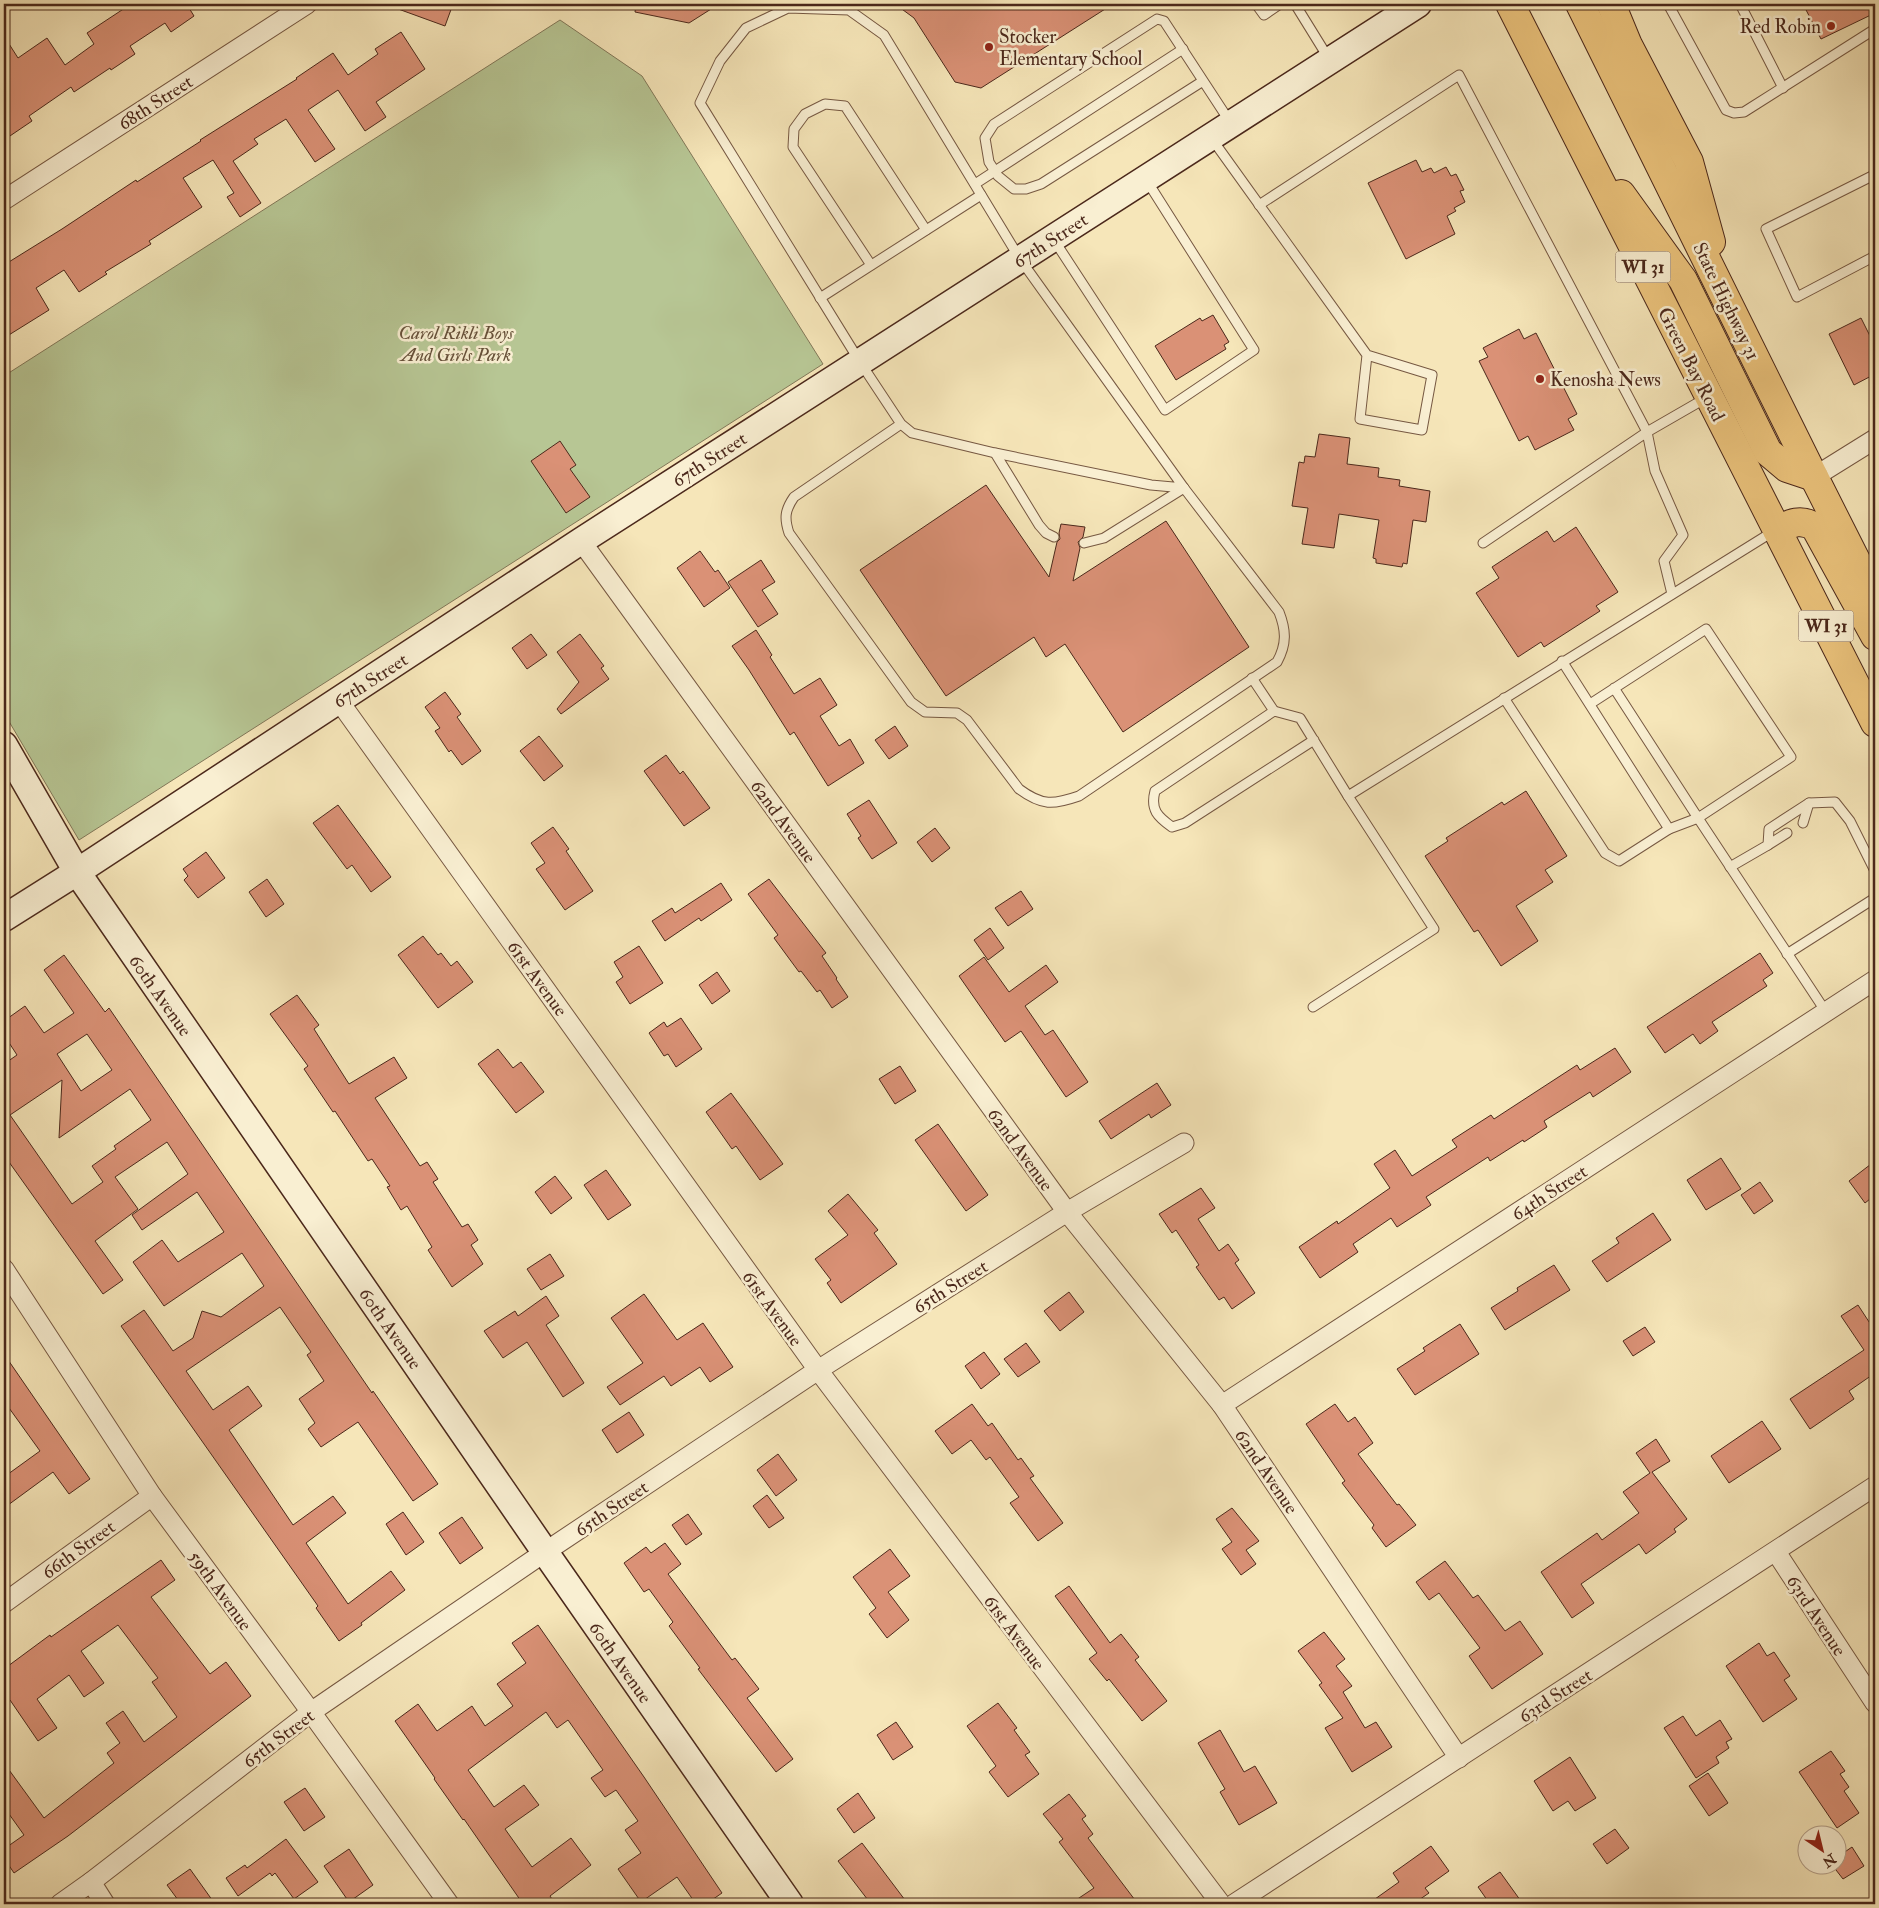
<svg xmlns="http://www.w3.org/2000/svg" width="1879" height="1908" font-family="'IM FELL Double Pica',serif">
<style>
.green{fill:#b7c694;stroke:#817758}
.building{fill:#da9176;stroke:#4b281b;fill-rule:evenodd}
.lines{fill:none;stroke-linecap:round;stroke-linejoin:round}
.lane-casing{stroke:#765842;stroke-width:11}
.street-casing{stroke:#765842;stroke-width:21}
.secondary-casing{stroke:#4b281b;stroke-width:29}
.primary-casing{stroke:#4b281b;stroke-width:30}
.lane{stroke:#f9efd2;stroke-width:9}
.street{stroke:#f9efd2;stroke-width:19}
.secondary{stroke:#f9efd2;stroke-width:26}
.primary{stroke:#ebc37c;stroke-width:28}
.poi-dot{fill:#8f2418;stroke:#f9efd2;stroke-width:2}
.labels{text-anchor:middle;stroke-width:5;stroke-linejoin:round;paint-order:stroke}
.shield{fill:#f9efd2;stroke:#7f6452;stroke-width:1}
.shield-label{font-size:18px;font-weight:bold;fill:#4b281b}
.poi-label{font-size:19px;fill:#4b281b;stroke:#f9efd2;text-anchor:start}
.street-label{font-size:19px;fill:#4b281b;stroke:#f9efd2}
.park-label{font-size:19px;font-style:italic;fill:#665039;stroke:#f9efd2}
</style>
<rect width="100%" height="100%" fill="#f6e6b9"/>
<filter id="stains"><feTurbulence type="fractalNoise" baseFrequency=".004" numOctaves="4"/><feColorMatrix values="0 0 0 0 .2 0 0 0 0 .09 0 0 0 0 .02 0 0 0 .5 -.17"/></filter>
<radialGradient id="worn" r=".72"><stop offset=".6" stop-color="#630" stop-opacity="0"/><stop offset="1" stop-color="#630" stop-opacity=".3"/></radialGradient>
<!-- green -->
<path class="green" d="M560,20L642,76L823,364L79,840L4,713V376Z"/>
<!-- building -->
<g class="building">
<path d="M131,4H195L189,8L194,16L171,32L165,23L130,46L135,54L111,70L110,68L74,92L71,87L29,116L32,121L4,140V36L18,58L47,38L65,65L94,44L87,33Z"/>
<path d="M390,4H453L445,26L390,6Z"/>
<path d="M636,4H719L689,23L635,12Z"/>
<path d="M895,4H1113L981,88L955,82L914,18Z"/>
<path d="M1803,4H1875V13L1821,39Z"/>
<path d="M401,32L425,69L376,102L386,117L365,131L338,90L308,110L335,149L315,162L286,119L254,139L258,144L233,161L261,203L240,217L227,197L234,193L213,160L183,178L202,207L149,241L151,244L105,272L107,274L79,292L64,270L36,288L49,310L4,338V265L62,229L136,180L137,182L201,141L200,140L297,79L296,78L333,53L348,75L378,54L375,49Z"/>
<path d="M1416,160L1422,172L1431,168L1434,173L1446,167L1451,176L1456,174L1464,190L1460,191L1465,202L1454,208L1456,211L1447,216L1455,234L1406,259L1368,183Z"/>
<path d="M1213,315L1229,342L1224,345L1226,349L1176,380L1155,346L1200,318L1202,321Z"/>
<path d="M1861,318L1875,346V374L1854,385L1829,334Z"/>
<path d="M1519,329L1524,339L1536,333L1577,414L1568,419L1574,430L1535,450L1528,436L1519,441L1479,361L1488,357L1483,348Z"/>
<path d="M1319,434L1350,438L1347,464L1379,468L1378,477L1400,480L1399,486L1430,491L1426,522L1413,520L1407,564L1403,563L1402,567L1376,563V559L1373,558L1379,520L1339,514L1334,548L1302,544L1308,508L1292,506L1299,462L1304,463L1305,456L1315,457Z"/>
<path d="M560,441L576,465L570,469L590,497L566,513L531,461Z"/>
<path d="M986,485L1049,577L1057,542L1060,539L1059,533L1061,524L1085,527L1083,537L1078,542L1080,548L1073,581L1166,521L1249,647L1123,732L1065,644L1046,657L1034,637L946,696L860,570Z"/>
<path d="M1576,527L1618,592L1596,606L1600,611L1544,647L1541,642L1518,657L1476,593L1499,578L1492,567L1547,531L1554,542Z"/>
<path d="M700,551L715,572L718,570L730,588L704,607L677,568Z"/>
<path d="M761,560L775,582L762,590L778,614L758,627L728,582Z"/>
<path d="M756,630L772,655L770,657L794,694L820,678L837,705L820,716L839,746L850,739L864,763L828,786L794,732L790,735L749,670L732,646Z"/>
<path d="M531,634L547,655L527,669L512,648Z"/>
<path d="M580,634L604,666L601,668L609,679L561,714L557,709L579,682L557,652Z"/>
<path d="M445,692L461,714L457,717L481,751L462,765L451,750L449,752L435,731L440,728L425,707Z"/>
<path d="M895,726L908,746L889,759L875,740Z"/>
<path d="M539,736L563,766L544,781L520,751Z"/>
<path d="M666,755L680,774L683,771L710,808L684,826L644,771Z"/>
<path d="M1526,791L1567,856L1545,870L1553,882L1516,906L1538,941L1501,966L1478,930L1474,932L1425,856L1448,841L1446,838L1502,802L1504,805Z"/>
<path d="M869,800L897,843L872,859L858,838L861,836L847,814Z"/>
<path d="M338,805L391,877L371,892L352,865L347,869L313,823Z"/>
<path d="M553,827L569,849L566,851L593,891L565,910L536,869L545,863L531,843Z"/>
<path d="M935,828L950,848L932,862L917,842Z"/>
<path d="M206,852L225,878L198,898L184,880L188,876L183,869Z"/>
<path d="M267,879L284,904L266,917L249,892Z"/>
<path d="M769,879L826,953L822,956L837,978L836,979L848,997L832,1008L820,990L817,992L801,971L799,972L774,938L778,935L748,894Z"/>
<path d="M721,883L732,900L701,921L699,918L665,941L652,921L672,908L675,913Z"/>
<path d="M1021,891L1033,909L1008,926L995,908Z"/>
<path d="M990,928L1004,948L988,960L974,940Z"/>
<path d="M423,936L438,955L441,953L451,966L457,961L473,982L438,1008L398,955Z"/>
<path d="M639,946L663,983L630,1004L616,982L623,977L614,962Z"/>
<path d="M1760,953L1773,973L1763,980L1767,986L1712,1022L1718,1031L1700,1044L1693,1034L1665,1053L1647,1027Z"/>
<path d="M64,955L105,1012L109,1008L372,1393L373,1391L438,1484L413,1501L358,1422L321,1447L308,1429L315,1423L299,1399L324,1381L307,1355L311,1352L280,1307L186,1371L213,1410L248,1386L262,1406L229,1430L293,1525L333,1496L346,1513L306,1543L348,1604L391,1571L405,1590L361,1623L362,1625L339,1641L316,1608L318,1606L121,1326L144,1310L173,1351L193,1338L202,1311L221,1317L264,1286L242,1253L164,1306L133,1262L162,1240L178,1262L224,1232L197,1192L142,1230L132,1215L188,1174L167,1142L115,1177L138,1209L95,1241L123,1280L103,1294L4,1155V1064L17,1055L4,1035V1021L25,1006L44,1033L74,1013L44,970ZM87,1034L112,1070L81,1091L57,1054ZM62,1080L59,1138L130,1089L151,1120L114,1146L116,1149L92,1166L103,1182L72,1204L10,1115Z"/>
<path d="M984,957L1009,992L1046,965L1058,982L1025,1006L1045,1035L1053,1030L1088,1082L1066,1097L1021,1031L1005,1042L959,976Z"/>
<path d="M717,972L730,991L712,1004L699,985Z"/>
<path d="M297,995L319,1025L314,1029L349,1084L394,1057L407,1078L375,1098L420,1166L427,1162L438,1179L433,1182L462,1227L468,1224L478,1240L471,1245L483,1264L452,1287L428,1250L432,1247L407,1206L401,1210L387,1187L390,1186L372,1159L368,1161L335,1111L333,1112L304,1069L308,1066L270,1014Z"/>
<path d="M681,1018L702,1049L676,1067L668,1054L664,1056L649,1033L664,1022L667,1027Z"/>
<path d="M1615,1048L1631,1072L1593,1097L1590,1092L1544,1121L1547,1127L1524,1142L1523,1140L1490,1161L1488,1157L1426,1197L1431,1205L1397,1227L1391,1218L1353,1244L1358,1252L1320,1278L1299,1247L1337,1221L1338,1224L1390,1188L1374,1164L1395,1150L1412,1176L1457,1147L1452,1140L1491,1115L1494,1119L1577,1065L1580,1070Z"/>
<path d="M498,1049L513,1068L521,1062L544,1092L516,1113L478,1064Z"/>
<path d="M900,1066L916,1091L895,1104L879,1079Z"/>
<path d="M1157,1083L1171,1105L1151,1118L1149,1114L1111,1139L1099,1121Z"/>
<path d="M731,1093L783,1164L760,1180L736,1146L732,1149L706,1112Z"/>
<path d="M938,1124L988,1195L966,1211L915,1140Z"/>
<path d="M1721,1158L1741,1189L1706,1210L1687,1180Z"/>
<path d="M1875,1161V1195L1865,1203L1849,1181Z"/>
<path d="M606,1170L631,1205L608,1220L584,1185Z"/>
<path d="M555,1176L572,1198L551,1214L535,1192Z"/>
<path d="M1760,1182L1773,1201L1754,1214L1741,1195Z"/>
<path d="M1201,1188L1215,1208L1198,1219L1219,1251L1228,1244L1239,1260L1235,1263L1255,1293L1232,1309L1224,1297L1219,1300L1196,1267L1199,1265L1176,1230L1172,1233L1159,1214Z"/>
<path d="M848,1194L878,1230L874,1233L897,1264L841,1303L827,1283L831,1280L815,1259L848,1235L828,1211Z"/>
<path d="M1653,1213L1671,1240L1607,1282L1592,1261L1619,1243L1616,1238Z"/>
<path d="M550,1254L564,1276L541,1290L527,1269Z"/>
<path d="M1554,1265L1570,1290L1505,1330L1491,1308L1518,1291L1517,1288Z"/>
<path d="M1069,1292L1084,1312L1060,1331L1044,1311Z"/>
<path d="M644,1294L677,1340L703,1323L733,1367L710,1382L700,1367L671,1386L664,1376L620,1405L607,1387L643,1363L611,1318Z"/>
<path d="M546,1296L559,1316L546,1325L584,1383L563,1397L527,1342L503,1358L484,1331L515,1311L518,1316Z"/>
<path d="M1858,1305L1875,1331V1373L1849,1391L1854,1399L1810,1429L1790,1399L1864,1350L1841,1316Z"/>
<path d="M1460,1324L1479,1354L1415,1395L1397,1369L1425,1351L1423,1348Z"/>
<path d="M1645,1327L1655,1342L1633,1356L1623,1341Z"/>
<path d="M1026,1343L1040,1362L1018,1377L1004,1359Z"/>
<path d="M984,1352L1000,1374L981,1389L965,1366Z"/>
<path d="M4,1354L90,1479L69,1494L53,1472L4,1508V1477L40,1451L4,1401Z"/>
<path d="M972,1404L988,1426L992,1423L1018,1460L1021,1458L1034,1476L1030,1478L1063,1523L1038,1541L1010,1503L1019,1497L990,1457L986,1460L971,1440L952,1454L935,1431Z"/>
<path d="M1335,1404L1348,1422L1355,1417L1373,1443L1358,1454L1397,1505L1399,1504L1416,1525L1386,1547L1372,1528L1374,1525L1342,1483L1345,1481L1306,1424Z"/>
<path d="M629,1412L644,1435L617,1453L602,1430Z"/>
<path d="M1762,1421L1781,1449L1729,1483L1711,1456Z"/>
<path d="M1656,1439L1670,1461L1652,1472L1687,1519L1674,1529L1676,1532L1646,1554L1639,1544L1581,1584L1594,1603L1572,1618L1541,1572L1597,1533L1602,1540L1639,1513L1623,1492L1650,1473L1636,1453Z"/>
<path d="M778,1454L797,1480L776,1496L757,1470Z"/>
<path d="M767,1495L784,1518L769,1528L753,1506Z"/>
<path d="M1232,1508L1259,1541L1246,1550L1256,1564L1241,1575L1222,1549L1232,1542L1216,1519Z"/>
<path d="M403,1512L424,1542L406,1555L386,1524Z"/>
<path d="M688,1514L702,1534L686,1545L672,1525Z"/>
<path d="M462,1517L483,1548L460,1564L439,1533Z"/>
<path d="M665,1543L681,1564L668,1574L732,1660L735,1658L759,1689L747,1698L793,1759L776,1772L698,1669L700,1668L669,1626L673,1622L649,1589L644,1592L624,1563L646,1547L651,1553Z"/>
<path d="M890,1549L910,1576L888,1592L909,1620L887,1638L869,1614L876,1608L853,1577Z"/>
<path d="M161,1560L175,1580L151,1597L210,1674L226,1662L251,1696L68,1836L14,1873L4,1858V1849L24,1835L4,1807V1763L44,1818L114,1763L107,1753L120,1743L106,1723L123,1711L144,1742L177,1717L152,1682L158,1678L118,1625L81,1651L104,1683L84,1697L69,1675L37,1699L57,1728L38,1741L10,1700L4,1704V1669L50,1635L51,1637Z"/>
<path d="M1445,1561L1473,1598L1478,1595L1505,1631L1520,1621L1543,1654L1492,1689L1469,1656L1480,1648L1439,1593L1429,1600L1416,1582Z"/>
<path d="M1069,1586L1110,1643L1121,1634L1139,1657L1135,1660L1167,1701L1142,1721L1109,1679L1107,1681L1089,1659L1097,1653L1055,1596Z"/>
<path d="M538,1625L644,1777L722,1893L706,1904H696L677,1877L641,1902L618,1869L641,1853L625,1830L638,1821L616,1790L605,1797L591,1778L603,1770L568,1720L557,1728L546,1712L468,1770L494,1807L524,1785L539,1805L505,1829L532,1867L571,1838L591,1865L550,1896L555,1904H523L464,1819L463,1820L434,1779L435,1778L395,1721L418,1704L437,1731L472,1706L485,1726L513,1706L497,1684L526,1663L512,1643Z"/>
<path d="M1324,1632L1345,1659L1336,1666L1352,1686L1343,1692L1365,1728L1376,1722L1392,1747L1352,1772L1325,1728L1343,1718L1319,1685L1322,1683L1298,1651Z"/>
<path d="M1759,1643L1767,1656L1774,1652L1790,1676L1784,1680L1797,1699L1763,1722L1726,1666Z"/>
<path d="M998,1703L1017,1728L1014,1730L1030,1752L1025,1755L1039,1774L1008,1797L989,1772L996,1766L967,1726Z"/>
<path d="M1683,1716L1696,1736L1720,1720L1732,1739L1726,1742L1729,1748L1716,1757L1719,1763L1696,1778L1664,1728Z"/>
<path d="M896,1722L913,1747L893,1760L877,1735Z"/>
<path d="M1220,1730L1244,1772L1255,1766L1277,1803L1239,1825L1220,1792L1225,1789L1198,1743Z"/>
<path d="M1831,1751L1845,1771L1840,1774L1849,1787L1844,1791L1859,1813L1837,1828L1799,1772Z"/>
<path d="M1570,1757L1596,1798L1575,1811L1568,1801L1553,1811L1534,1781Z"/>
<path d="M1708,1773L1728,1803L1709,1816L1689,1786Z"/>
<path d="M305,1788L325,1817L304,1831L284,1802Z"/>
<path d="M858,1793L875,1818L854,1833L837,1809Z"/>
<path d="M1069,1794L1086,1816L1082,1819L1093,1834L1088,1838L1138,1904H1070L1094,1888L1059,1842L1063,1839L1043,1814Z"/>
<path d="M1615,1829L1629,1848L1607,1864L1593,1844Z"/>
<path d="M286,1839L318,1882L294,1899L275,1873L272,1876L270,1873L238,1896L226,1878L245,1865L247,1868Z"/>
<path d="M862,1843L908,1904H871L838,1861Z"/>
<path d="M1431,1846L1449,1871L1425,1888L1429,1893L1413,1904H1368L1399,1882L1393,1873Z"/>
<path d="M1852,1847L1864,1866L1843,1879L1836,1870V1858Z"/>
<path d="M349,1849L373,1885L349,1902L324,1866Z"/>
<path d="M190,1869L215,1904H181L167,1885Z"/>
<path d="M1500,1872L1523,1904H1490L1478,1887Z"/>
</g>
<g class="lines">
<!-- lane casing -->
<g class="lane-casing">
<g id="lane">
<path d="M1256,4L1264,15L1280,4"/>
<path d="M1295,4L1329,59"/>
<path d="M1668,4L1726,110L1734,113L1744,112L1875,29"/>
<path d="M1740,4L1783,88"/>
<path d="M1203,81L1041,184L1026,189H1014L998,176L989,162L985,138L994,124L1157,19L1164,21L1230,122"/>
<path d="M1212,139L1367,355L1432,375L1422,430L1360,419L1367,355"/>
<path d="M1875,183L1872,176L1766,229L1797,297L1875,256"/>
<path d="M975,184L1183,49"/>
<path d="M1259,205L1459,75L1647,432L1706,398"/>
<path d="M1054,240L1165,410L1254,350L1147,181"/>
<path d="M871,265L793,147L794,129L805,114L825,104L845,106L926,230"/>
<path d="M820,298L981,195"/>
<path d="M901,424L794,497C785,510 784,518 789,533L911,702L925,712L957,713L967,720L1019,789C1042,806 1053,805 1079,796L1277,662C1287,644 1286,630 1279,612L1184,488L1020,259L884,35L849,10L788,8L746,28L720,61L700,103L860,362L901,424L912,433L995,453L1151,485L1184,488"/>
<path d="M995,453L1039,525L1046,533L1054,537"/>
<path d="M1084,543L1104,538L1184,488"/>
<path d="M1483,543L1647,432L1655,471L1683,535L1664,561L1672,594"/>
<path d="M1562,661L1669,829L1698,818L1826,1012"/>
<path d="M1252,678L1274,711"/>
<path d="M1504,698L1605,853L1619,861L1669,829"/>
<path d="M1590,704L1706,629L1791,757L1698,818L1614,688"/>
<path d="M1314,740L1185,823L1172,827C1158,817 1150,810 1155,791L1274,711L1300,718L1348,796L1774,531"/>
<path d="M1803,823L1809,803"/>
<path d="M1768,845L1787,833"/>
<path d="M1730,867L1768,845L1769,829L1809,803L1835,802L1850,821L1875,871"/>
<path d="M1787,954L1875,898"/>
<path d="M1313,1007L1434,929L1348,796"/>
</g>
</g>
<!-- street casing -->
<g class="street-casing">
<g id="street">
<path d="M4,200L307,4"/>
<path d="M1814,477L1875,439"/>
<path d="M581,541L1067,1212L1222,1405L1459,1758"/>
<path d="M339,701L818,1370L1221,1904"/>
<path d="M4,1269L152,1496L311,1712L449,1904"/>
<path d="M1222,1405L1875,980"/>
<path d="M1776,1552L1875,1703"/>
<path d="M4,1603L152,1496"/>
<path d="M91,1882L105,1904"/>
<path d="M60,1904L91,1882L311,1712L545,1552L818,1370L1067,1212L1184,1143"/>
<path d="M1234,1904L1875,1486"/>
</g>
</g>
<!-- secondary casing -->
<g class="secondary-casing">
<g id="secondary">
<path d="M4,745L77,872L545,1552L790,1904"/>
<path d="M4,918L77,872L581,541L1418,4"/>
</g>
</g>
<!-- primary casing -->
<g class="primary-casing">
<g id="primary">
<path d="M1510,4L1875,723"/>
<path d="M1580,4L1814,477L1875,598"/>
<path d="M1611,4L1628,45L1689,162L1711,242"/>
<path d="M1621,194L1683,280L1768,452L1787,468L1814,477"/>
<path d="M1777,530C1791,523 1801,518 1815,527L1875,636"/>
</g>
</g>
<!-- lane -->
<use href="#lane" class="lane"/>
<!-- street -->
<use href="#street" class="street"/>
<!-- secondary -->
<use href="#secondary" class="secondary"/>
<!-- primary -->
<use href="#primary" class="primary"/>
</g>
<!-- markers -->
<g class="poi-dot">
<circle cx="1831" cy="26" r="5"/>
<circle cx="989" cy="47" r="5"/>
<circle cx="1540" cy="379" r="5"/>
</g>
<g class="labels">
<!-- shield labels -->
<g class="shield">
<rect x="1615.5" y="251.5" width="55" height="31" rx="4"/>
<rect x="1798.5" y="610.5" width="55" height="31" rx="4"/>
</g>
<g class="shield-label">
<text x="1643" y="273">WI 31</text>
<text x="1826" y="632">WI 31</text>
</g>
<!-- poi labels -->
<g class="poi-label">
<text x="1821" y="33" text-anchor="end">Red Robin</text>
<text x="999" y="43">Stocker<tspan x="999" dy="22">Elementary School</tspan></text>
<text x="1550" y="386">Kenosha News</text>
</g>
<!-- street labels -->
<g class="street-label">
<text transform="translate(155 102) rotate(-33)" y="7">68th Street</text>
<text transform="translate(1050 240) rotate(-33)" y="7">67th Street</text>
<text transform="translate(1727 301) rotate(64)" y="7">State Highway 31</text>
<text transform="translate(1692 364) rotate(63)" y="7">Green Bay Road</text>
<text transform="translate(709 459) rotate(-33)" y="7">67th Street</text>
<text transform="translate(370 680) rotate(-33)" y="7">67th Street</text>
<text transform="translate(784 821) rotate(54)" y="7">62nd Avenue</text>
<text transform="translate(538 978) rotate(54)" y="7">61st Avenue</text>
<text transform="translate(161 995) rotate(55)" y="7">60th Avenue</text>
<text transform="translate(1021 1149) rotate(54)" y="7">62nd Avenue</text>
<text transform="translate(1549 1192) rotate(-33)" y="7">64th Street</text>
<text transform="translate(950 1286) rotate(-32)" y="7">65th Street</text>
<text transform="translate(773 1308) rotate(54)" y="7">61st Avenue</text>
<text transform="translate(391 1328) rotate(55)" y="7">60th Avenue</text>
<text transform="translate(1267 1471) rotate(56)" y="7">62nd Avenue</text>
<text transform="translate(611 1508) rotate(-34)" y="7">65th Street</text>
<text transform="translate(78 1549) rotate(-36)" y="7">66th Street</text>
<text transform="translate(221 1590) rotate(54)" y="7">59th Avenue</text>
<text transform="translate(1817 1615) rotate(57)" y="7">63rd Avenue</text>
<text transform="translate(1015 1632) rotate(53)" y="7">61st Avenue</text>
<text transform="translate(621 1662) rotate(55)" y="7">60th Avenue</text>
<text transform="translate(1555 1695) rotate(-33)" y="7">63rd Street</text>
<text transform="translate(278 1738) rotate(-37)" y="7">65th Street</text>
</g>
<!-- park labels -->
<g class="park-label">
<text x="456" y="339">Carol Rikli Boys<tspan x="456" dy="22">And Girls Park</tspan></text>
</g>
</g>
<!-- margin -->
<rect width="1879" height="1908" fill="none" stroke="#f6e6b9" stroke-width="20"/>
<rect x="5" y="5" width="1869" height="1898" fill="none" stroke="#4b281b" stroke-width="2.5"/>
<rect x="10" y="10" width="1859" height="1888" fill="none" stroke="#4b281b"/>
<!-- north arrow -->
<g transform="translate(1822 1850) rotate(145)"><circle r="24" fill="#f9efd2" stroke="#b39f89"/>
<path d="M0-4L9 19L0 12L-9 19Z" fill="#8f2418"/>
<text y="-8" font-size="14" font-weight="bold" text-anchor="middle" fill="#4b281b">N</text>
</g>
<rect width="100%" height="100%" filter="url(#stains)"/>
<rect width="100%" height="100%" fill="url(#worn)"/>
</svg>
